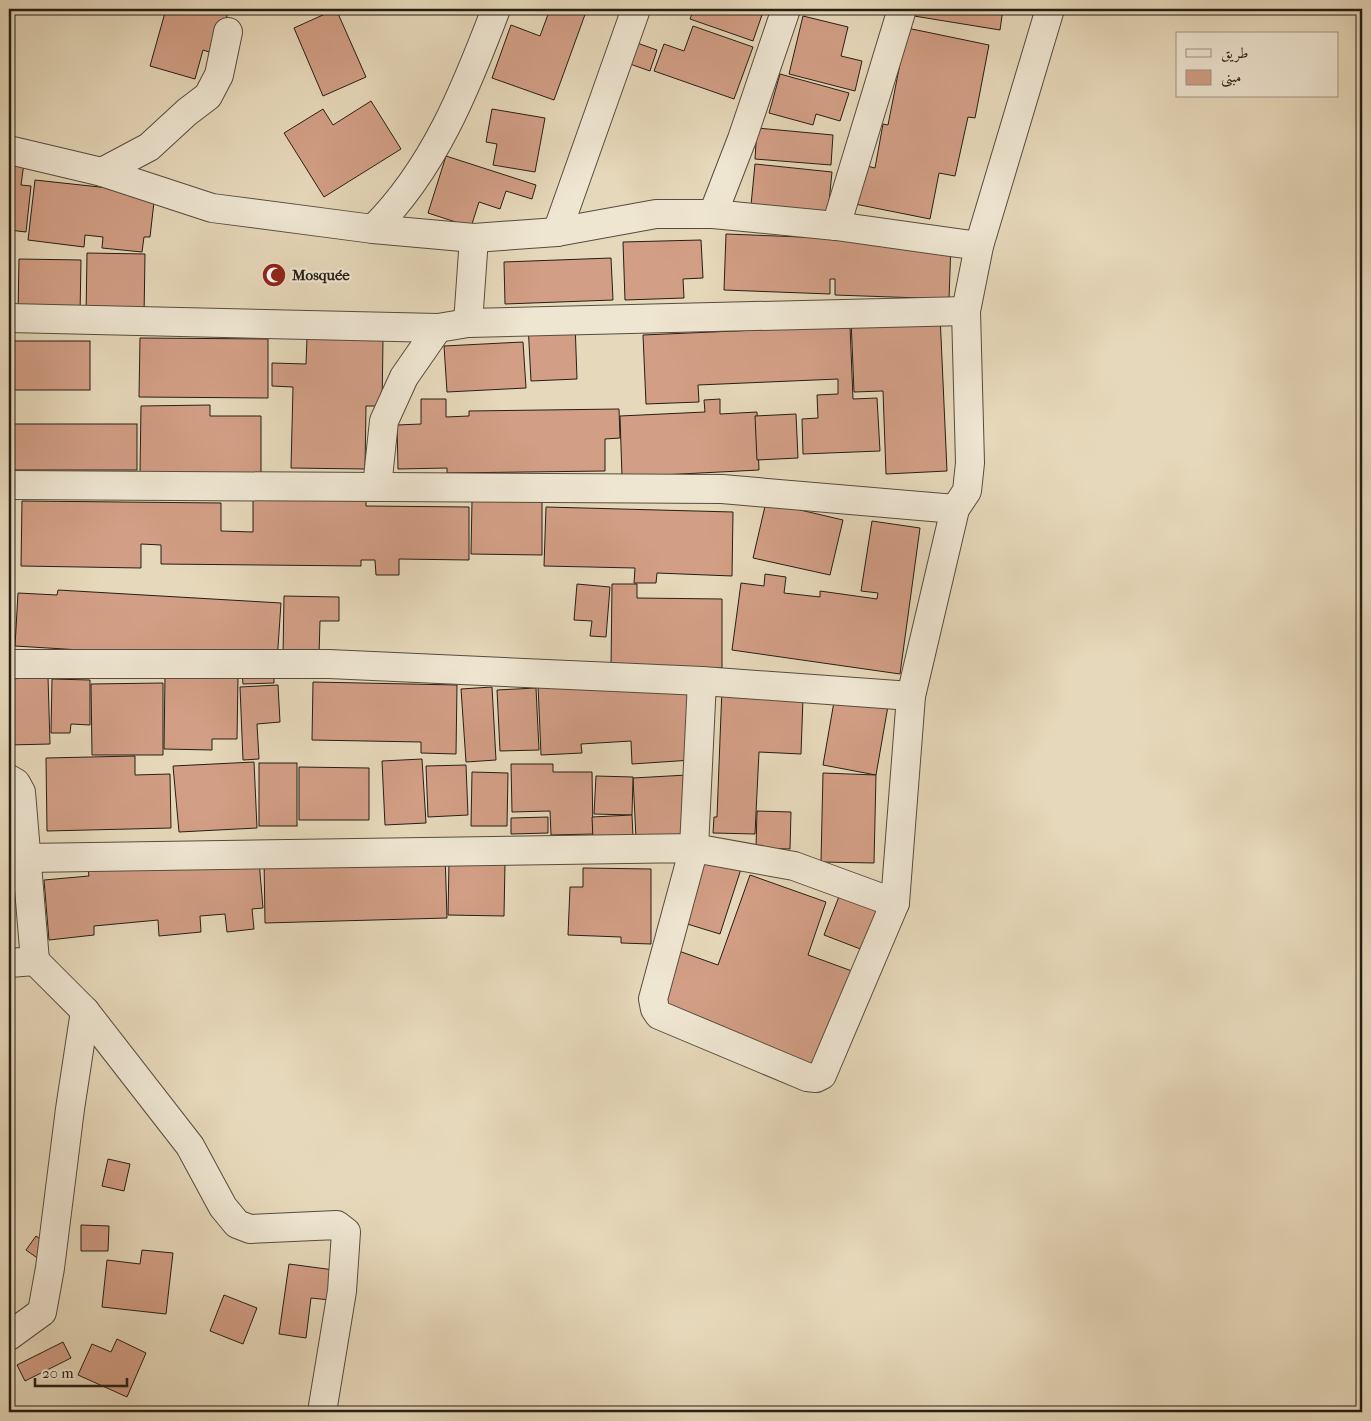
<svg xmlns="http://www.w3.org/2000/svg" width="1371" height="1421" font-family="'IM FELL French Canon',Amiri,serif">
<style>
.building{fill:#d29e85;stroke:#261e14}
.lines{fill:none;stroke-linecap:round;stroke-linejoin:round}
.street-casing{stroke:#564c3e;stroke-width:30}
.street{stroke:#efe6d2;stroke-width:28}
.labels{text-anchor:middle;stroke-width:4.5;stroke-linejoin:round;paint-order:stroke}
.poi-label{font-size:15px;font-weight:bold;fill:#261e14;stroke:#efe6d2;text-anchor:start}
</style>
<rect width="100%" height="100%" fill="#e6d8ba"/>
<filter id="stains"><feTurbulence type="fractalNoise" baseFrequency=".004" numOctaves="4"/><feColorMatrix values="0 0 0 0 .2 0 0 0 0 .09 0 0 0 0 .02 0 0 0 .5 -.17"/></filter>
<radialGradient id="worn" r=".72"><stop offset=".6" stop-color="#630" stop-opacity="0"/><stop offset="1" stop-color="#630" stop-opacity=".3"/></radialGradient>
<!-- building -->
<g class="building">
<path d="M166,9H229L216,54L203,50L195,79L150,66Z"/>
<path d="M336,9L366,77L323,96L294,28Z"/>
<path d="M550,9H587L554,100L492,78L511,25L540,36Z"/>
<path d="M694,9H764L753,41L690,19Z"/>
<path d="M915,9H1003L1000,30L914,16Z"/>
<path d="M803,16L848,27L841,56L862,61L855,91L789,74Z"/>
<path d="M693,26L753,47L734,99L654,71L664,44L684,51Z"/>
<path d="M907,28L989,45L975,118L968,117L955,176L939,173L930,219L855,204L863,165L875,168L883,124L888,125Z"/>
<path d="M637,43L657,50L650,71L630,64Z"/>
<path d="M780,74L849,93L840,121L816,114L813,125L769,113Z"/>
<path d="M371,101L401,149L324,197L284,133L323,109L333,125Z"/>
<path d="M492,109L545,118L535,172L493,165L497,144L486,142Z"/>
<path d="M757,128L833,135L831,165L755,159Z"/>
<path d="M446,156L536,185L532,199L506,191L500,209L479,202L471,227L428,213Z"/>
<path d="M9,161L24,163L21,185L31,186L26,232L9,230Z"/>
<path d="M755,164L832,172L828,212L751,205Z"/>
<path d="M35,180L155,193L150,237H144L142,252L102,248L103,237L85,235L84,247L28,240Z"/>
<path d="M726,234L951,243L949,299L835,295V279H830V294L724,290Z"/>
<path d="M701,240L703,278L683,279L684,298L625,300L623,242Z"/>
<path d="M87,253L145,254L144,317L86,316Z"/>
<path d="M611,258L613,300L505,304L504,262Z"/>
<path d="M19,259L81,260L80,315L18,314Z"/>
<path d="M940,315L947,471L886,474L883,391L854,392L851,319Z"/>
<path d="M575,322L577,379L531,381L528,324Z"/>
<path d="M850,326L853,399L877,398L880,451L803,454L802,419L818,418L817,395L838,394V379L698,385L699,402L646,404L643,335Z"/>
<path d="M140,338L268,339V398L139,397Z"/>
<path d="M307,338L383,340L382,406H366L365,469L291,468L293,387L272,386V363L306,364Z"/>
<rect x="9" y="341" width="81" height="49"/>
<path d="M523,342L526,388L447,392L444,346Z"/>
<path d="M421,399H446V417L469,416V411L619,409L620,438L605,439V471L447,473V468L398,469L397,425L421,424Z"/>
<path d="M720,399V414L757,412L759,470L622,477L620,416L705,412L704,400Z"/>
<path d="M210,405V416H261V473H140L141,406Z"/>
<path d="M796,414L798,458L757,460L755,416Z"/>
<rect x="9" y="424" width="128" height="46"/>
<path d="M253,499L366,500V506L469,507V560L399,559V575H376L375,560H361V566L161,564V545L141,544V568L21,566L22,501L221,503V531L253,532Z"/>
<path d="M472,501H542V555L471,554Z"/>
<path d="M766,502L843,520L830,575L753,558Z"/>
<path d="M546,507L733,512L732,576L657,573L656,583H634L635,568L544,566Z"/>
<path d="M872,521L920,528L900,674L732,650L741,583L764,586L765,574L786,577L784,593L820,597V591L877,599L878,593L861,591Z"/>
<path d="M577,584L610,587L606,637L590,636L592,621L574,620Z"/>
<path d="M612,584H637V598L722,599V668L611,667Z"/>
<path d="M58,590L281,603L277,662L15,646L18,593L57,595Z"/>
<path d="M284,596L339,597V621H320L319,655H283Z"/>
<path d="M274,670V683L243,684L242,671Z"/>
<path d="M165,675L238,677L237,739H212V750L164,749Z"/>
<path d="M48,677L50,744L9,745V679Z"/>
<path d="M52,679L90,680V725L71,724L70,733H51Z"/>
<path d="M313,682L457,685L456,754L421,753V742L312,740Z"/>
<path d="M163,683V755H92L91,684Z"/>
<path d="M577,683V689L688,684L692,760L632,764L631,741L581,744L582,753L541,755L538,685Z"/>
<path d="M278,685L280,722L257,724L259,759L243,760L240,687Z"/>
<path d="M492,687L496,760L466,762L461,689Z"/>
<path d="M536,688L539,750L500,751L497,690Z"/>
<path d="M722,688L803,698L801,754L759,752L755,834L713,833L714,817H717Z"/>
<path d="M835,696L888,706L876,775L823,765Z"/>
<path d="M135,756V775L170,774L171,828L47,831L46,758Z"/>
<path d="M422,759L426,823L385,825L382,761Z"/>
<path d="M254,762L257,828L179,832L173,766Z"/>
<rect x="259" y="763" width="38" height="63"/>
<path d="M511,764H553V772H592L593,834L551,835L550,811L512,812Z"/>
<path d="M466,765L468,815L428,817L426,766Z"/>
<path d="M299,767L369,768V820H299Z"/>
<path d="M472,772L508,773L507,826H471Z"/>
<path d="M823,773L876,775L874,863L821,862Z"/>
<path d="M687,775L690,835L636,838L633,778Z"/>
<path d="M596,776L633,777L632,815L594,814Z"/>
<path d="M757,811L791,812L790,849L756,848Z"/>
<path d="M632,815L633,837L593,839L592,817Z"/>
<path d="M548,817V833L511,834V818Z"/>
<path d="M258,849L263,908L252,909L254,929L227,932L225,914L200,916L201,932L159,936L158,920L94,926V935L49,940L44,880L89,876L87,862Z"/>
<path d="M445,852L447,918L265,923L264,857Z"/>
<path d="M705,857L741,869L720,934L684,923Z"/>
<path d="M449,861L505,862L504,916L448,915Z"/>
<path d="M583,868L651,869V944L621,943V937L568,935L570,887H583Z"/>
<path d="M750,875L826,902L808,955L852,971L818,1067L656,1010L676,950L718,965Z"/>
<path d="M9,876L13,934H9Z"/>
<path d="M840,894L878,908L863,950L824,935Z"/>
<path d="M108,1159L130,1164L124,1191L102,1186Z"/>
<path d="M81,1225L109,1226L108,1251H81Z"/>
<path d="M36,1236L52,1248L43,1262L26,1250Z"/>
<path d="M142,1250L173,1253L166,1314L102,1307L107,1260L140,1264Z"/>
<path d="M289,1264L334,1270L330,1300L311,1298L306,1338L279,1334Z"/>
<path d="M224,1295L257,1308L243,1344L210,1331Z"/>
<path d="M117,1339L146,1353L127,1397L78,1375L92,1344L111,1352Z"/>
<path d="M63,1342L71,1358L25,1381L17,1365Z"/>
</g>
<g class="lines">
<!-- street casing -->
<g class="street-casing">
<g id="street">
<path d="M9,150L102,172L149,147L187,112L208,96L219,75L228,32"/>
<path d="M102,172L212,208L373,229L474,238L557,232L656,214H713L742,139L786,9"/>
<path d="M713,214L836,226L979,246"/>
<path d="M836,226L902,9"/>
<path d="M373,229C434,169 466,88 496,9"/>
<path d="M557,232L636,9"/>
<path d="M9,318L438,328L468,323L966,311"/>
<path d="M468,323L474,238"/>
<path d="M9,485L722,489L955,509"/>
<path d="M377,487L384,421L404,377L438,328"/>
<path d="M9,664H329L702,681L911,696"/>
<path d="M9,779L16,783L21,792L35,961L9,963"/>
<path d="M26,858L694,848L794,866L895,903L822,1075L816,1078L807,1077L659,1015L655,1009L653,999L694,848L702,681"/>
<path d="M895,903L911,696L955,509L967,491L970,463L966,311L979,246L1050,9"/>
<path d="M35,961L85,1011L190,1146L223,1207L237,1224L250,1229L337,1225L346,1232L342,1291L322,1412"/>
<path d="M9,1336L42,1312L50,1268L70,1109L85,1011"/>
</g>
</g>
<!-- street -->
<use href="#street" class="street"/>
</g>
<!-- icons -->
<defs>
<g id="mosque-disc" transform="scale(1.25)"><circle r="9.5" fill="#8f2418" stroke="#efe6d2"/><path d="M3.5-4.9A6 6 0 1 0 3.5 4.9A5 5 0 1 1 3.5-4.9Z" fill="#fff"/></g>
</defs>
<g fill-rule="evenodd">
<use href="#mosque-disc" x="274" y="275"/>
</g>
<g class="labels">
<!-- poi labels -->
<g class="poi-label">
<text x="292" y="280">Mosquée</text>
</g>
</g>
<!-- margin -->
<rect width="1371" height="1421" fill="none" stroke="#e6d8ba" stroke-width="30"/>
<rect x="10" y="10" width="1351" height="1401" fill="none" stroke="#261e14" stroke-width="2.5"/>
<rect x="15" y="15" width="1341" height="1391" fill="none" stroke="#261e14"/>
<!-- legend -->
<rect x="1176" y="32" width="162" height="65" fill="#efe6d2" stroke="#9f9686"/>
<rect x="1186" y="49" width="25" height="8" fill="#efe6d2" stroke="#9f9686"/>
<text x="1221" y="58" font-size="15" fill="#261e14">طريق</text>
<rect x="1186" y="70" width="25" height="15" fill="#d29e85" stroke="#9f9686"/>
<text x="1221" y="82" font-size="15" fill="#261e14">مبنى</text>
<!-- scale -->
<path d="M35 1378v8h92v-8" fill="none" stroke="#261e14" stroke-width="2.5"/>
<text x="42" y="1378" font-size="15" fill="#261e14" stroke="#efe6d2" stroke-width="4" paint-order="stroke">20 m</text>
<rect width="100%" height="100%" filter="url(#stains)"/>
<rect width="100%" height="100%" fill="url(#worn)"/>
</svg>
